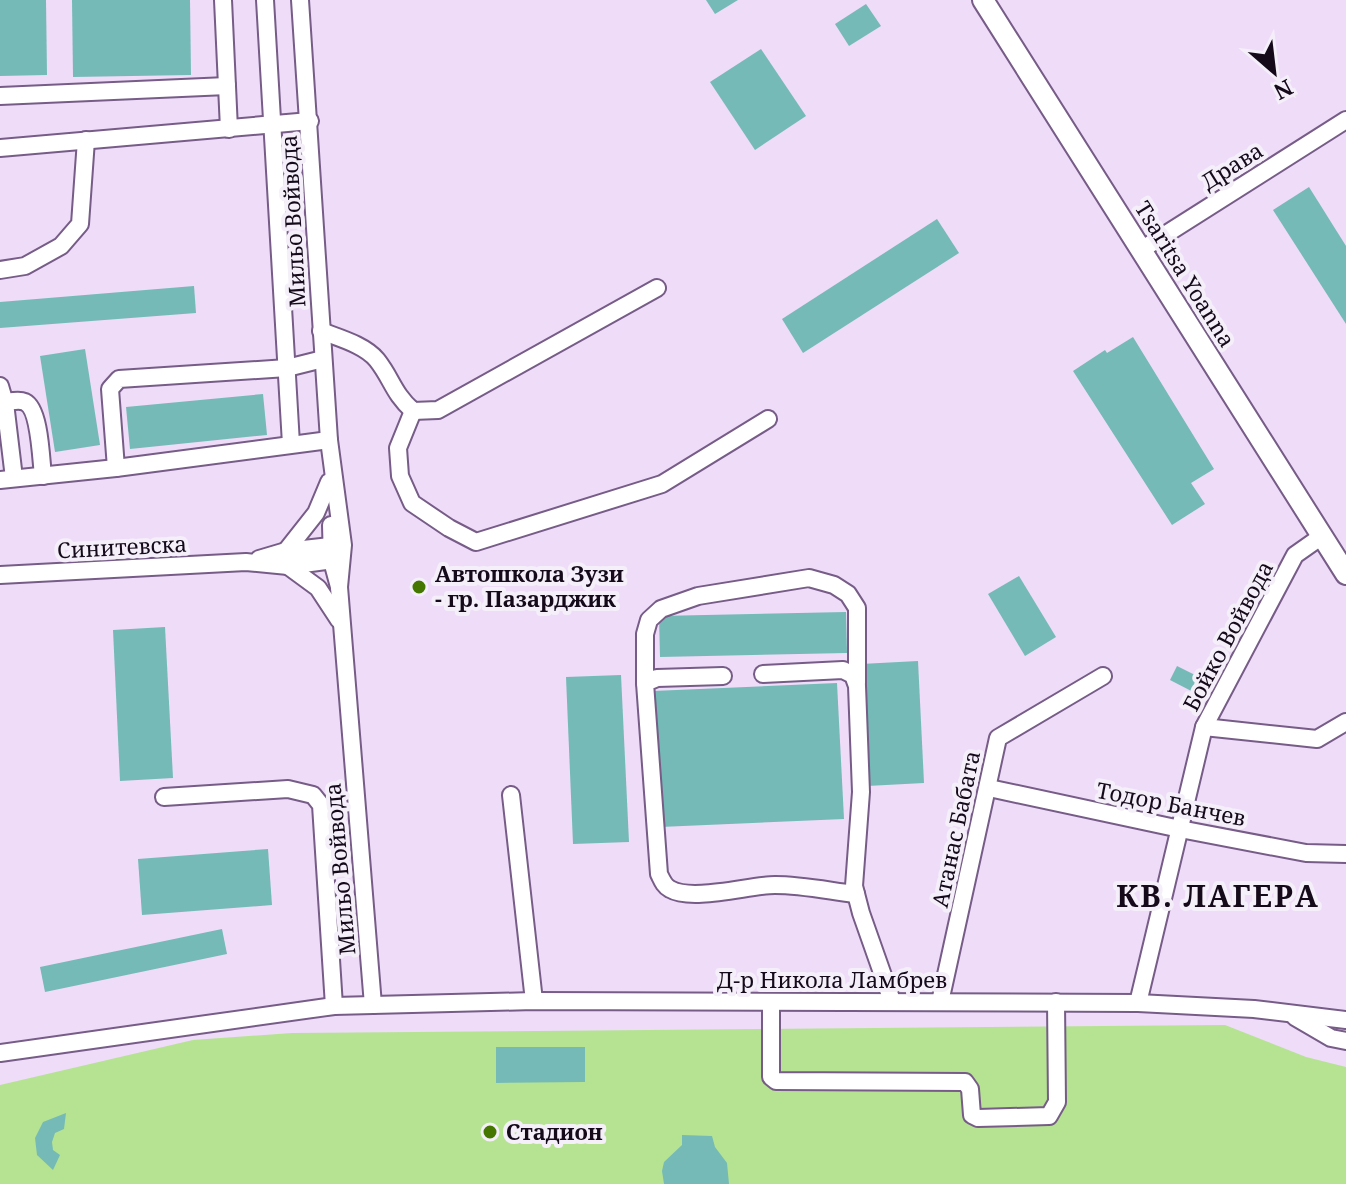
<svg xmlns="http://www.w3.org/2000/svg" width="1346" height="1184" font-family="'Noto Serif',serif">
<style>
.park{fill:#b5e392}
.building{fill:#75bab7}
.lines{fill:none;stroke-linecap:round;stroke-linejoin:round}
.minor-casing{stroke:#765c86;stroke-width:20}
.major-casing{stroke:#765c86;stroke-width:24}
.minor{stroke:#fff;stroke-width:16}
.major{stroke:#fff;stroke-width:20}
.poi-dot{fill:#457700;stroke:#f4eff8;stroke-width:3}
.labels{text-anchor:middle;stroke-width:8;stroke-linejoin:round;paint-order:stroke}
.street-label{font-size:22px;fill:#140a1a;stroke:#f4eff8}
.poi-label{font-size:22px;font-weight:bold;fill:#140a1a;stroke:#f4eff8;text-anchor:start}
.district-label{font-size:30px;font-weight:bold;letter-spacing:2px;fill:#140a1a;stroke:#f4eff8}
</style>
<rect width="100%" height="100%" fill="#eedcf9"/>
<!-- park -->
<path class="park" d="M1225,1025L1306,1057L1346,1067V1184H0V1085L193,1040L292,1033Z"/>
<!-- building -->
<g class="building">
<path d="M0,0H46L47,75L0,76Z"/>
<path d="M72,0H190L191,75L73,77Z"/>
<path d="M706,0H738L715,14Z"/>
<path d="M866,4L881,26L849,46L835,24Z"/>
<path d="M761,49L806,116L755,150L710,82Z"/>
<path d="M1309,187L1346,246V324L1273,210Z"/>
<path d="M937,219L959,253L803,353L782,319Z"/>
<path d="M194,286L196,313L0,328V302Z"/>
<path d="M1133,337L1214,469L1191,483L1205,504L1172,525L1073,371L1105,350L1107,353Z"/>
<path d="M85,349L100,445L55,452L40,356Z"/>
<path d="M263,394L267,435L130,449L126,407Z"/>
<path d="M1019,576L1056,637L1025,656L988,594Z"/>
<path d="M846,612L847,653L660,657L659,616Z"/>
<path d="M165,627L173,778L120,781L113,630Z"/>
<path d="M918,661L924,783L867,786L861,664Z"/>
<path d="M1177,666L1207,681L1201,696L1170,680Z"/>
<path d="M621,675L629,842L573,844L566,677Z"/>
<path d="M837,683L844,819L660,827L653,691Z"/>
<path d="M268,849L272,905L142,915L138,859Z"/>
<path d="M222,929L227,954L45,992L40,967Z"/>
<path d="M496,1047H585V1082L496,1083Z"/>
<path d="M66,1113L64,1129L55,1133L52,1142L53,1150L60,1155L53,1170L37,1155L35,1138L43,1122Z"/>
<path d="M682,1135L712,1136L715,1147L727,1163L729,1184H664L662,1171L664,1162L682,1145Z"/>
</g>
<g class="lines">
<!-- minor casing -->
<g class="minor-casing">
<g id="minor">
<path d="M223,0L229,129"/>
<path d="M265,0L291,444"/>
<path d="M300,0L329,440L343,545L339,587"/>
<path d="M0,96L227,86"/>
<path d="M0,148L310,121"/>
<path d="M1141,250L1346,120"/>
<path d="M0,270L25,266L61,246L80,224L86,140"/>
<path d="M321,331C339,338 365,345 377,360C392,379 393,393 413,411L438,410L657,288"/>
<path d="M0,386L5,403L14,478"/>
<path d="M0,404C8,402 18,399 25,402C40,409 41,460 43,476"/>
<path d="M413,411L398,448L400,476L412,503L449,528L476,542L662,484L768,419"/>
<path d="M116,468L110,389L119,379L287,368L323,359"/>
<path d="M0,480L116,468L329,440"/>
<path d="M331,525L332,561L339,587L373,1005"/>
<path d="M286,551L316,513L329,482"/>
<path d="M259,559L286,551L339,545"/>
<path d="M288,566L318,588L339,620"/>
<path d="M0,575L246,562L288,566L341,559"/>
<path d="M763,674L843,670L853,675L857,686L861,792L854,886L861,913L892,1001"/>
<path d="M723,676L657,678L645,683L659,874C662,880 664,886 670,889C692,902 750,885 775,885C802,885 830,891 856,894"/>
<path d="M645,683V634L649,620L661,609L698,596L809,578L834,585L848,594L857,608V683"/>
<path d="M1204,727L1317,739L1346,722"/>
<path d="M989,788L1180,829L1306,853L1346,854"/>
<path d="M511,795L534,1001"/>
<path d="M164,797L288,789L313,795L321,805L334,1006"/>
<path d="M771,1002V1077L776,1081L965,1082L970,1089L972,1115L978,1118L1049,1116L1057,1102L1056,1002"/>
<path d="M940,1002L998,738L1103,676"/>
<path d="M1138,1003L1204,727L1295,555L1322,536"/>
<path d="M1295,1017L1331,1038L1346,1041"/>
<path d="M0,1053L334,1006L534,1001L1138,1003L1254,1009L1346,1020"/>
</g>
</g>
<!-- major casing -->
<g class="major-casing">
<path id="major" d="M983,0L1346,574"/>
</g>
<!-- minor -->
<use href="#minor" class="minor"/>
<!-- major -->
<use href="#major" class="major"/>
</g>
<!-- markers -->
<g class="poi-dot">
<circle cx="419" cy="587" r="8"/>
<circle cx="490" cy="1132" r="8"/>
</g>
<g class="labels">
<!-- street labels -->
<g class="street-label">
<text transform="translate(1232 166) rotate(-32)" y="8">Драва</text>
<text transform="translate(293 221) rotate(-93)" y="8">Мильо Войвода</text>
<text transform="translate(1185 274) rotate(58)" y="8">Tsaritsa Yoanna</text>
<text transform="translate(122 547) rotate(-3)" y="8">Синитевска</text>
<text transform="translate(1228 636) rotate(-62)" y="8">Бойко Войвода</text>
<text transform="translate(1171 804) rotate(11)" y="8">Тодор Банчев</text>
<text transform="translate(956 829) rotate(-78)" y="8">Атанас Бабата</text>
<text transform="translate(340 869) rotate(-95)" y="8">Мильо Войвода</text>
<text x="832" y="988">Д-р Никола Ламбрев</text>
</g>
<!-- poi labels -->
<g class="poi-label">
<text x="435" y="582">Автошкола Зузи<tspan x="435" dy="25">- гр. Пазарджик</tspan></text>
<text x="506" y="1140">Стадион</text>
</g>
<!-- district labels -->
<g class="district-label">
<text x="1218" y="907">КВ. ЛАГЕРА</text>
</g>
</g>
<!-- north arrow -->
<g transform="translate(1274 72) rotate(152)" stroke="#f4eff8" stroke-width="6" paint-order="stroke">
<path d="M0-6L14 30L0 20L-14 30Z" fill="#140a1a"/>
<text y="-12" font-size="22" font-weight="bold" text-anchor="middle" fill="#140a1a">N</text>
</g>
</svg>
